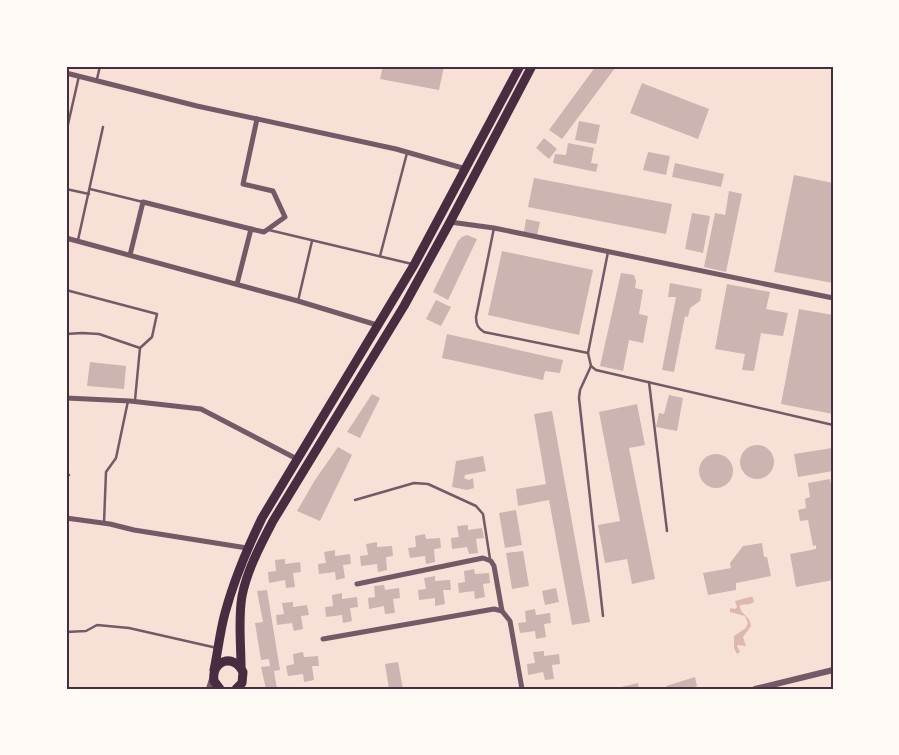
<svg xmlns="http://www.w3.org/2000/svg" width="899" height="755" font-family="Roboto,sans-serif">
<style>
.water{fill:#dcb8b0}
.building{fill:#ccb4b1}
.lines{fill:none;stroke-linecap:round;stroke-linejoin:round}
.service{stroke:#755966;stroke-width:2.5}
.minor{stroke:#755966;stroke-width:5}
.tertiary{stroke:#755966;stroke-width:6}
.primary{stroke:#4a2c40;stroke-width:9}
.neatline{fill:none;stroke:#4a2c40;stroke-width:2}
</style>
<rect width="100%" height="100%" fill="#f7e1d7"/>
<!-- water -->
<path class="water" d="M750,597H753L754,602L750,604L740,605C739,614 750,615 751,626L743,637L746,646L738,645L737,646L740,652L737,654L734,648V636L746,628L748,623L745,616L730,612V608L735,609L737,607L735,601Z"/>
<!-- building -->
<g class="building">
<path d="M383,66H444L439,90L380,79Z"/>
<path d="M596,66H613L615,68L562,139L549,130Z"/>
<path d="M642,83L709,109L698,139L630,113Z"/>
<path d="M579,121L600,125L596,144L575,140Z"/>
<path d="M544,138L557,149L549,159L536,148Z"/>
<path d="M568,143L594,148L591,163L598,164L596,172L553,163L555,154L566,155Z"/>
<path d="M648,152L670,156L666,175L643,170Z"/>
<path d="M675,163L724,174L721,187L672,177Z"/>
<path d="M794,175L833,183V283L774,272Z"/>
<path d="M534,178L672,204L666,234L528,207Z"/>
<path d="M729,191L742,194L726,272L704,267L715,213L725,215Z"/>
<path d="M692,213L710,216L703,253L685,249Z"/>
<path d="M526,219L540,222L537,235L524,232Z"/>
<path d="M467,235L477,239L448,300L433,292L458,241L462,237Z"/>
<path d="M502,251L593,270L579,335L488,315Z"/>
<path d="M621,273L634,275L636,281L635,288L643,290L639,314L648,316L643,343L629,340L623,371L600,366Z"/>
<path d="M670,283L702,289L700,301L690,308L688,317L685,316L674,372L662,370L676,297H668Z"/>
<path d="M727,284L770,292L766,309L788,313L783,336L761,333L754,371L742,370L745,354L715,349Z"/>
<path d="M436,300L451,307L441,326L426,319Z"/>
<path d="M799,309L833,315V414L781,404Z"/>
<path d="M447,334L563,360L560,373L545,371L543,380L442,358Z"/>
<path d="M90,362L126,366L124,389L87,386Z"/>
<path d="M372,394L380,398L360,438L347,432Z"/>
<path d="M669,395L683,398L677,431L656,427L659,413L664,414Z"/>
<path d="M637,404L645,445L629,448L655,579L632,584L627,559L605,563L598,525L620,521L599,412Z"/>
<path d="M552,411L590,622L572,625L549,500L518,506L516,489L546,484L534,414Z"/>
<circle cx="757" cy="462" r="17"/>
<path d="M338,447L352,455L320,521L297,511L315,480Z"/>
<path d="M832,448L833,471L798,477L794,454Z"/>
<circle cx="716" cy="471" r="17"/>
<path d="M483,456L486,471L465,475L464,478L469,480L473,478L474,488L467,490L452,487L456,461Z"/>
<path d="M830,479L833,495V580L796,587L790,554L816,549V545L813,546L808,520L800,521L798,510L806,508L805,499L810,497L808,483Z"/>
<path d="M516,510L522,545L505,548L499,513Z"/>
<path d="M468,525V530L482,528L484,538L476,539L478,553L469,554L467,547L452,549L451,538L459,537L457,526Z"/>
<path d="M425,534L426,539L440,538L441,548L434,549L435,562L426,564L425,556L410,558L408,548L416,547L415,536Z"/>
<path d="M377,542V547L392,546L393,556L386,557L387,570L378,572L377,564L361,566L360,556L368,555L366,544Z"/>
<path d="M762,543L764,557H767L771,576L736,583V590L708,595L703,573L731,568L730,563L743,546Z"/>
<path d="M335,550V556L350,554L351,564L343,565L345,578L336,580L335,572L319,574L318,564L326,563L324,552Z"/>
<path d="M523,551L529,586L512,589L506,553Z"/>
<path d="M285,559V564L300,562L301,572L293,573L295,587L286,588L285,580L269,583L268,572L276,571L275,560Z"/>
<path d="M474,569L475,574L489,573L490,583L483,584L485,597L475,599L474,591L459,593L458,583L465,582L464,571Z"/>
<path d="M435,576V581L450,580L451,590H443L445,604L435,606V598L419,600L418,590L426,589L424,578Z"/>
<path d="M384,585L385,590L399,588L400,598L393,599L395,613L385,614L384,606L369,609L368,598L375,597L374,586Z"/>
<path d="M556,588L559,602L545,605L542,591Z"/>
<path d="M267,590L280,670L274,671L277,689H266L261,667L270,666L269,659L261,660L255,623L263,622L257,591Z"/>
<path d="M342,593V599L357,597L358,607L350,608L352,621L343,623L342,615L326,617L325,607L333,606L332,595Z"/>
<path d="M293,602V607L307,605L309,615L301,616L303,629L294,631L292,623L277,625L276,615L284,614L282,603Z"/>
<path d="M535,609L536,615L550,613L551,623L544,624L546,637L536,639L535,631L520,633L518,623L526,622L525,611Z"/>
<path d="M544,651V656L559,654L560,664L552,665L554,679L545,680L543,672L528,675L527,664L535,663L533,652Z"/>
<path d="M303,652L304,657L318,656L319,666H312L314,680L304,682L303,674L288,676L286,666L294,664L293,654Z"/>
<path d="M398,662L403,689H389L385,664Z"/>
<path d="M695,677L697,686L689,689H667L666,686Z"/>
<path d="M638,683L639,689H617V688Z"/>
</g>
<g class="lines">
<!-- service -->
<g class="service">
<path d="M97,79L100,66"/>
<path d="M66,133L79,76"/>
<path d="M66,189L89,194"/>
<path d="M90,189L143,202"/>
<path d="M494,228L476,317C476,325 478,328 484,332L588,353"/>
<path d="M269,230L412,264"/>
<path d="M78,240L103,127"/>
<path d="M608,252L588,353L591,366L596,370L833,425"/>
<path d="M380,256L407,153"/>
<path d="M66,290L157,314L152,337L140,348L135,400"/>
<path d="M298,301L312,241"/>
<path d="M66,334L82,333L99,334L140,348"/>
<path d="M591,366L580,390L579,398L603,616"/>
<path d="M649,382L667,531"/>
<path d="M66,475H69"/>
<path d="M355,500L414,483L428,484L476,506L483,514L490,559"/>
<path d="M104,523L106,472L116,458L128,401"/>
<path d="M66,632L86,631L97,625L129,628L217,648"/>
</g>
<!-- minor -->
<g class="minor">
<path d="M66,73L197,106L396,149L466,169"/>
<path d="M450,222L494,228L833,298"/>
<path d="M66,238L298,301L377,325"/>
<path d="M130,255L143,202L251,229"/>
<path d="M237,284L251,229L264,232L285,217L273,191L243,184L257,119"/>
<path d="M66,398L130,401L201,409L297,459"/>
<path d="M66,518L110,524L134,530L247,548"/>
<path d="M357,584L483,558L491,561L494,566L502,611"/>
<path d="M323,639L494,609L502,611L510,621L522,689"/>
</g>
<!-- tertiary -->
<g class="tertiary">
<path d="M209,689L213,676"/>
<path d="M755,689L833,670"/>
</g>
<!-- primary -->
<g class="primary">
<path d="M241,667C241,644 238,619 242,596C247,570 261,544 273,521L404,306L450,222L532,66"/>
<path d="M214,670C218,651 220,631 225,613C234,580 247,549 262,518L414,265L520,66"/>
<path d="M220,689L214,681C211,660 234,653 243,672L242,683L236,689"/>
</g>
</g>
<!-- border -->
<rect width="899" height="755" fill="none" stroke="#fffaf5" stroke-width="135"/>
<rect x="68" y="68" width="764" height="620" class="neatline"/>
</svg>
